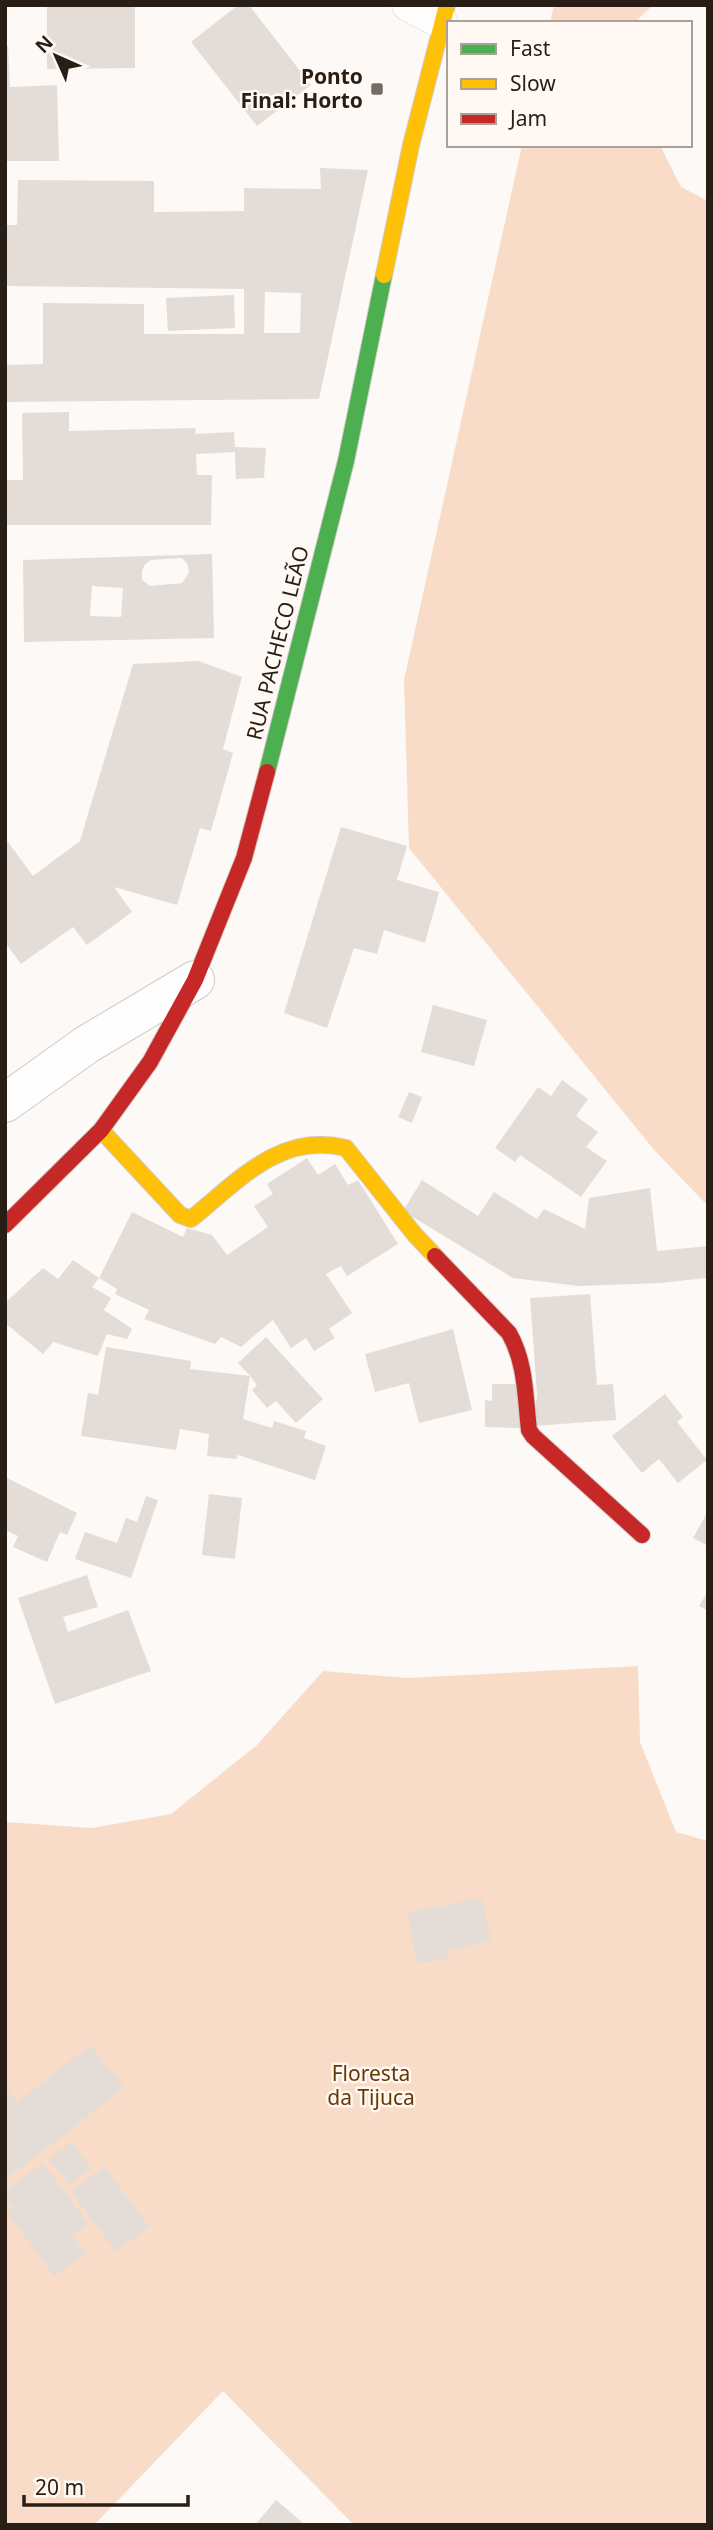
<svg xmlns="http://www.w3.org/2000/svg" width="713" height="2530" font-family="'Noto Sans',sans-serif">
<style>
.green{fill:#f8dcc7}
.building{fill:#e4ddd7;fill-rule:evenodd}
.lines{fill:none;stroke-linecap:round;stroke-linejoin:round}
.lane-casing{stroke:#d2cac4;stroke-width:33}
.street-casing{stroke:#d2cac4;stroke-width:40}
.fast-casing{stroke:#d2cac4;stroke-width:18}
.slow-casing{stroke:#d2cac4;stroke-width:18}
.jam-casing{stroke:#d2cac4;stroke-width:18}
.lane{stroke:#fffefe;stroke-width:32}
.street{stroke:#fffefe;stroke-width:38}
.fast{stroke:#4caf50;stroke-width:16}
.slow{stroke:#ffc107;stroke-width:16}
.jam{stroke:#c62828;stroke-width:16}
.poi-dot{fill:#736b64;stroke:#fff8f3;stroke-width:2.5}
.labels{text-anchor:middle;stroke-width:5;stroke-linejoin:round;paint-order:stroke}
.poi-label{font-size:21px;font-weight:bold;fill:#291e15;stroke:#fff8f3;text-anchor:end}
.street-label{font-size:21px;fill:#291e15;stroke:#fff8f3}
.park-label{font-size:21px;fill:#683601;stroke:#fff8f3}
</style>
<rect width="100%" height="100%" fill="#fcf9f6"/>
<!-- green -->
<g class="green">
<path d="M554,5H653L634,23H550Z"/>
<path d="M522,145H660L681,187L708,201V1206L655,1151L409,848L404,680Z"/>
<path d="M638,1666L640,1742L676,1832L708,1841V2525H354L223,2391L94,2525H5V1822L92,1828L171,1814L257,1745L323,1671L407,1678Z"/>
</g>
<!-- building -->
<g class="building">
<path d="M47,5H135V68L47,69Z"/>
<path d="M238,5H249L311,85L257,126L191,42Z"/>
<path d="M5,46H8L10,87L57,85L59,161H5Z"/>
<path d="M320,168L368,170L319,399L5,402V365L43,364V303L144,304V334H244V289L5,286V225H17L18,180L154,181V212L244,211V188L321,189ZM265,292L301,293L300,333H264Z"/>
<path d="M234,295L235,328L168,331L166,298Z"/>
<path d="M69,412V431L196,428L195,434L234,432L235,447L266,448L264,478L236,479L235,452L196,454L197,475H212L211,525H5V480H23L22,413Z"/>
<path d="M212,554L214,638L24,642L23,560ZM182,558L188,565L189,573L182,583L150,586L142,580V571L145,564L151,560ZM92,586L123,588L121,617L90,616Z"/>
<path d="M199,661L242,677L223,749L233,753L211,831L200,828L177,905L114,887L132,912L87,945L73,927L21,964L5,942V838L33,876L80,841L133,664Z"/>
<path d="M341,827L407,846L397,880L439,892L425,943L384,930L377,954L354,948L327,1028L284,1013Z"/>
<path d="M433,1005L487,1020L474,1066L421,1052Z"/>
<path d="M562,1080L588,1099L576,1116L598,1132L586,1147L607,1161L581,1197L520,1155L515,1162L495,1148L538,1087L551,1096Z"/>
<path d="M409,1092L422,1097L412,1123L398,1117Z"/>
<path d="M307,1158L318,1175L335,1164L348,1185L358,1180L398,1244L347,1276L341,1266L326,1274L352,1313L329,1329L335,1338L314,1351L306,1338L291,1348L273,1320L241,1347L221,1337L215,1344L144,1319L149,1310L115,1294L117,1289L99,1278L132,1212L183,1237L187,1228L212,1235L227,1255L268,1227L254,1206L273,1194L267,1184Z"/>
<path d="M422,1180L478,1216L494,1192L537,1219L544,1209L585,1229L589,1198L650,1188L657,1251L708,1246L706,1278L660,1283L579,1286L513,1278L403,1211Z"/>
<path d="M73,1260L99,1278L92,1287L111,1298L104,1310L132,1329L127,1339L107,1334L98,1356L53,1342L43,1354L5,1323V1303L43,1268L58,1279Z"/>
<path d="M590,1294L597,1385L613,1384L616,1420L534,1426L537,1394L530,1298Z"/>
<path d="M453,1329L472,1410L419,1423L409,1383L375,1392L365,1354Z"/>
<path d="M266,1337L323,1399L296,1423L276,1401L267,1408L252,1390L257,1385L250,1376L243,1419L272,1428L274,1421L306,1431L304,1438L326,1446L315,1480L238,1455L236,1459L207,1456L209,1434L180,1429L176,1450L81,1436L88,1393L98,1395L106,1347L191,1361L190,1369L250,1376L238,1363Z"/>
<path d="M492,1384H520V1428L485,1427V1400L492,1401Z"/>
<path d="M665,1394L683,1417L677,1422L707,1460L678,1483L659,1459L642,1473L612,1436Z"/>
<path d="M5,1477L77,1513L67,1535L60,1532L47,1562L13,1547L18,1536L5,1530Z"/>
<path d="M209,1494L242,1498L235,1559L202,1555Z"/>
<path d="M146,1496L158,1500L131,1578L75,1559L85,1532L117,1543L126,1518L137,1522Z"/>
<path d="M708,1511V1546L693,1538Z"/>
<path d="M87,1575L98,1607L63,1617L68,1632L128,1610L151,1671L55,1704L18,1598Z"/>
<path d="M708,1591V1611L699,1606Z"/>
<path d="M482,1898L491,1941L447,1950L449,1958L418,1964L407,1913Z"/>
<path d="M91,2045L124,2088L5,2180V2087L17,2102Z"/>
<path d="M72,2142L91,2168L69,2185L49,2159Z"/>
<path d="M43,2163L88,2223L72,2235L86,2254L54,2276L7,2212L13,2208L5,2198V2191Z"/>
<path d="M104,2167L149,2226L116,2252L71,2192Z"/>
<path d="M276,2500L296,2517L305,2525H255Z"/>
</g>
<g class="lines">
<!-- lane casing -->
<g class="lane-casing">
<path id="lane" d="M408,5L442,23"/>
</g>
<!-- street casing -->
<g class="street-casing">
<path id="street" d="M5,1103L86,1045L195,980"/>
</g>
<!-- fast casing -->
<g class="fast-casing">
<path id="fast" d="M267,772L346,461L384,275"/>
</g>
<!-- slow casing -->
<g class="slow-casing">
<g id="slow">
<path d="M384,275L411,145L447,5"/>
<path d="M101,1130L180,1215L191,1219C237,1182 281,1131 346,1148L415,1235L435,1256"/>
</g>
</g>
<!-- jam casing -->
<g class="jam-casing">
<g id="jam">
<path d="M5,1225L101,1130L150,1062L195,980L244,858L267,772"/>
<path d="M435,1256L509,1333C526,1363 525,1396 529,1430L533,1436L642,1535"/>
</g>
</g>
<!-- lane -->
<use href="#lane" class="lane"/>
<!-- street -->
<use href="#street" class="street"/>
<!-- fast -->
<use href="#fast" class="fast"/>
<!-- slow -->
<use href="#slow" class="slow"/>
<!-- jam -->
<use href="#jam" class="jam"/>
</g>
<!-- markers -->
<rect class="poi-dot" x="370" y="82" width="14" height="14" rx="3.5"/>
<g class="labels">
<!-- poi labels -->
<g class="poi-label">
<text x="363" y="84">Ponto<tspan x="363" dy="24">Final: Horto</tspan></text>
</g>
<!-- street labels -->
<g class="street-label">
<text transform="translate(278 643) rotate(-76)" y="7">RUA PACHECO LEÃO</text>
</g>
<!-- park labels -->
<g class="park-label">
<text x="371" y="2081">Floresta<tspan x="371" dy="24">da Tijuca</tspan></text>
</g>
</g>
<!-- border -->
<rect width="713" height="2530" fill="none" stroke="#291e15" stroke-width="14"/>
<!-- legend -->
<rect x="447" y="21" width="245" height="126" fill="#fff8f3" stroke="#a9a19a" stroke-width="2"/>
<rect x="461" y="44" width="35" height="10" fill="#4caf50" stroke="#a9a19a" stroke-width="2"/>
<text x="510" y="56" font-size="21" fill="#291e15">Fast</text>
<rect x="461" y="79" width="35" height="10" fill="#ffc107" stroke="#a9a19a" stroke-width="2"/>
<text x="510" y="91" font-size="21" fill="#291e15">Slow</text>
<rect x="461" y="114" width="35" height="10" fill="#c62828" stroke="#a9a19a" stroke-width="2"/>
<text x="510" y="126" font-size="21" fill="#291e15">Jam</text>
<!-- north arrow -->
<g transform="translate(56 56) rotate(315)" stroke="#fff8f3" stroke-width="5" paint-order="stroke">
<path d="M0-5L12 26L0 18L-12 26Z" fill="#291e15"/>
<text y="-10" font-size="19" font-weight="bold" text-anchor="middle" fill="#291e15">N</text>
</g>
<!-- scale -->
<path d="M24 2495v10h164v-10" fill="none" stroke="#291e15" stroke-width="3.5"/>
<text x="35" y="2495" font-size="21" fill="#291e15" stroke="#fff8f3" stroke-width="5" paint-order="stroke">20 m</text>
</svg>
